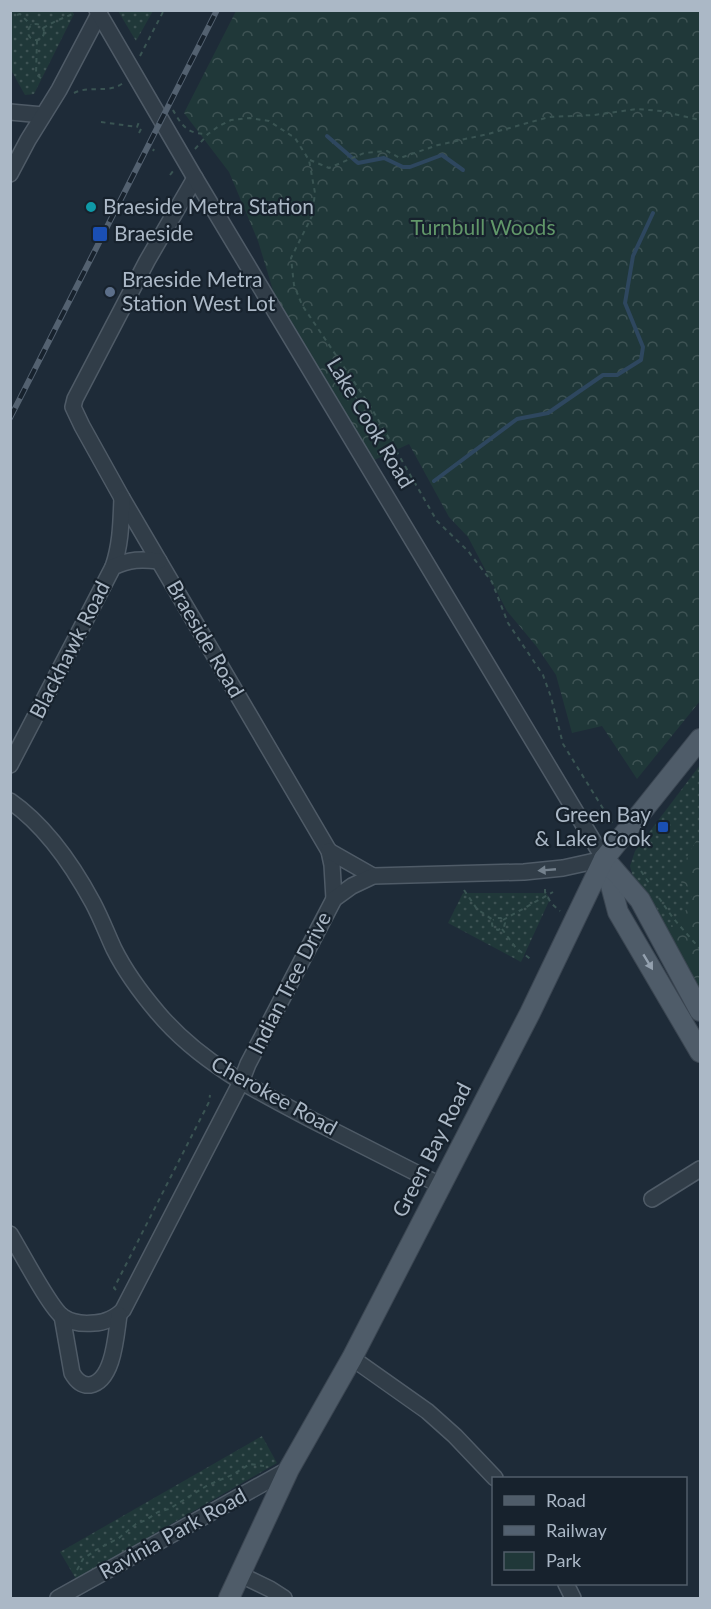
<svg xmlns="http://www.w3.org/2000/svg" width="711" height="1609" font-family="Lato,sans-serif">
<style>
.green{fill:url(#green-dots)}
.forest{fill:url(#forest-crowns)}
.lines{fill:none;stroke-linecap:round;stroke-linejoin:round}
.stream{stroke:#2e475f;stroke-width:4}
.minor-casing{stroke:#4f5b67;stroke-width:18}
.major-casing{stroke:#3b4652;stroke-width:22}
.path{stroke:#3a5453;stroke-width:2;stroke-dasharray:4.5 4.5;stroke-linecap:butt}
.minor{stroke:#313d48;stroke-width:15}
.major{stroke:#4f5c69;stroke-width:20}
.rail-casing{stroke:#536170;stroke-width:6}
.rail{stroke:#17222d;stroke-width:4;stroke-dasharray:11;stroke-linecap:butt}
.oneway{fill:#74818d}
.oneway2{fill:#94a1af}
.culture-dot{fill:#0f9aa8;stroke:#17222d;stroke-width:2}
.transit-dot{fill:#1a4fb4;stroke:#17222d;stroke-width:2}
.service-dot{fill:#5c6f8a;stroke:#17222d;stroke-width:2}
.labels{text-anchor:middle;stroke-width:4.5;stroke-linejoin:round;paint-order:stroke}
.poi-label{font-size:21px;fill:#abb8c6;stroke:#17222d;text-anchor:start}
.park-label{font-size:21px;fill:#619769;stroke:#17222d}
.street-label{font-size:21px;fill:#abb8c6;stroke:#17222d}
</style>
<defs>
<pattern id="green-dots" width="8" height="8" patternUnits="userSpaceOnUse" patternTransform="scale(1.5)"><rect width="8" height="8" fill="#203839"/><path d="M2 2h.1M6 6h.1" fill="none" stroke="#3e5354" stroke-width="1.8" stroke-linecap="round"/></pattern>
<pattern id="forest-crowns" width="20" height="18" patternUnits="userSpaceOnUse" patternTransform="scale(1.5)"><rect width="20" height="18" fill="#203839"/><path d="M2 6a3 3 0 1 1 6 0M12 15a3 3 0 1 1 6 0" fill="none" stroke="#3e5354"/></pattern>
</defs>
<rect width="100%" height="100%" fill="#1e2b38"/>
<!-- green -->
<g class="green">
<path d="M12,10L72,11L74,14L34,94L25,95L11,70L10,11Z"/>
<path d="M118,11H153L136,41Z"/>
<path d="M700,765V994L634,881L630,866L635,851Z"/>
<path d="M463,893H546L550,899L521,962L448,923Z"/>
<path d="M262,1436L277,1463L76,1579L60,1552Z"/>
</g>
<!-- forest -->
<g class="forest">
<path d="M236,11H700V701L637,779L602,726L572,733L556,675L537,647L507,611L468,537L449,517L409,444L370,462L279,310L258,241L229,172L184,113Z"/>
<path d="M700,834V994L664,931C678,921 687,913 692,896L688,887L683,885L681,882L687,857Z"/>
</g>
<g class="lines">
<!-- stream -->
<g class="stream">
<path d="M327,136L358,163L384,158L403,167H410L442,155L463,170"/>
<path d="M434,481L517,419L548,413L603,375H617L641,360L643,347L625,303L633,256L653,213"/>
</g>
<!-- minor casing -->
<g class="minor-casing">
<g id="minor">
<path d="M10,112L43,115"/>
<path d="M10,174L28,140L59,90L99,14"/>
<path d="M195,178L147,261L75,399L73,407L82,426L122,498L329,851L332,865L334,899"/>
<path d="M113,567C121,544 121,521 122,498"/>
<path d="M10,765L113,567C130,559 141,559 159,561"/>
<path d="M10,801C46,826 73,866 93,903C101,918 107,934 114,949C125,971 141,993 158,1013C201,1064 260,1093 318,1123C359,1144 399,1164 440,1185"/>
<path d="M329,851L373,876"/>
<path d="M652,1199L700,1169"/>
<path d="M10,1234C20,1250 50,1308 63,1317C72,1323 84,1324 94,1323C104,1323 117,1317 123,1310L241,1082L248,1064L334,899L352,886L373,876L524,872L563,868L604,859L195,178L97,10"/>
<path d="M62,1316L72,1373C76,1380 81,1386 90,1385C114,1381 116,1334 119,1315"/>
<path d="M352,1358L427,1411L455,1436L495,1478"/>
<path d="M241,1575L270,1589L284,1598"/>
<path d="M566,1584L573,1598"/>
<path d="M58,1598L289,1469"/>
</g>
</g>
<!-- major casing -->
<g class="major-casing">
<g id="major">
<path d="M604,859L618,912L700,1052"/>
<path d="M608,863L640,900L700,1011"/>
<path d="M229,1598L289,1469L352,1358L530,1013L604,859L700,739"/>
</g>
</g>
<!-- path -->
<g class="path">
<path d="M17,15L20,14L31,25"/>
<circle cx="36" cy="32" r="8"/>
<path d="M43,28L56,21L75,13"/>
<path d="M37,40L36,74L43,80"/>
<path d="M140,56L164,10"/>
<path d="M74,93C89,85 109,94 123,83"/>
<path d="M168,102C180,120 182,134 207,134"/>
<path d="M101,122L137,127L139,122"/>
<path d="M139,133L142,127"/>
<path d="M195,149L208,134L219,126L231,120L250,118L269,121L295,138L309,160L315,193L312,216L291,258L294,285L302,305L369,404L437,521L468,551L492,582L508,623L543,675L551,697L563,744L612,823"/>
<path d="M153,151L154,149"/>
<path d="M310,160L329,168L364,153L387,151L400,158L438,145L488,134L549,117L594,115L637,109L661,111L700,120"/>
<path d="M170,175L174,170"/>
<path d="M641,871L651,886"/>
<path d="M545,889V892L551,903L560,911"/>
<path d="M464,890L477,909L493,920L492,924L493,928L498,930L504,927L505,923L501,918H496L493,920"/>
<path d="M659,898L673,918L700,949"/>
<path d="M503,920L553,892"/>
<path d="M502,929L516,948L533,961"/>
<path d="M116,1290L114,1288L209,1102L210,1095"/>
<path d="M77,1570L83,1559L96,1550L119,1538L136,1524L146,1520L158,1512L169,1509L208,1485L232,1475L250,1464L264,1466"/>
</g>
<!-- minor -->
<use href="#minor" class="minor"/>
<!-- major -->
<use href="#major" class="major"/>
<!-- rail casing -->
<g class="rail-casing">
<path id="rail" d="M10,418L217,10"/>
</g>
<!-- rail -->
<use href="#rail" class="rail"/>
</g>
<!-- one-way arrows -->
<defs><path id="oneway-solid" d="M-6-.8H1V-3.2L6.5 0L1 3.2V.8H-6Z" transform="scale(1.5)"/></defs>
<use class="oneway" href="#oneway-solid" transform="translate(547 870) rotate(175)"/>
<use class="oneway2" href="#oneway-solid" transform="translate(648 962) rotate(59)"/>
<!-- markers -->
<circle class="culture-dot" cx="91" cy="207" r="6"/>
<g class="transit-dot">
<rect x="92" y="226" width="16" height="16" rx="3"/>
<rect x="657" y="821" width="12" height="12" rx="3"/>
</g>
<circle class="service-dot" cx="110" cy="292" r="6"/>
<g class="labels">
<!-- poi labels -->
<g class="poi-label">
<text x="103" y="214">Braeside Metra Station</text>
<text x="114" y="241">Braeside</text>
<text x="122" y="287">Braeside Metra<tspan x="122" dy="24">Station West Lot</tspan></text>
<text x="651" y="822" text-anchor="end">Green Bay<tspan x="651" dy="24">&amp; Lake Cook</tspan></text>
</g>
<!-- park labels -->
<g class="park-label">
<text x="483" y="235">Turnbull Woods</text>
</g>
<!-- street labels -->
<g class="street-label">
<text transform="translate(370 423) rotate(59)" y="7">Lake Cook Road</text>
<text transform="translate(205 639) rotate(60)" y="7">Braeside Road</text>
<text transform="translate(70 650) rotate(-63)" y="7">Blackhawk Road</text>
<text transform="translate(290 983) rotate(-63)" y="7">Indian Tree Drive</text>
<text transform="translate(274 1096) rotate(29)" y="7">Cherokee Road</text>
<text transform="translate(432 1150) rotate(-63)" y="7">Green Bay Road</text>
<text transform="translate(173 1534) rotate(-29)" y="7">Ravinia Park Road</text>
</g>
</g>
<!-- border -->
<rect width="711" height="1609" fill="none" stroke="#abb8c6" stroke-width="24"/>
<!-- legend -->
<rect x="492" y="1477" width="195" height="108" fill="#17222d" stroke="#525e6a" stroke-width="1.5"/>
<rect x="504" y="1496" width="30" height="9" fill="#4f5c69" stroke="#525e6a" stroke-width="1.5"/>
<text x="546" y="1507" font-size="18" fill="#abb8c6">Road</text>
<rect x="504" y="1526" width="30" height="9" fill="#536170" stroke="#525e6a" stroke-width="1.5"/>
<text x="546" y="1537" font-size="18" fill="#abb8c6">Railway</text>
<rect x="504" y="1552" width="30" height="18" fill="#203839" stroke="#525e6a" stroke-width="1.5"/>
<text x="546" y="1567" font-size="18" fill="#abb8c6">Park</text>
</svg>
